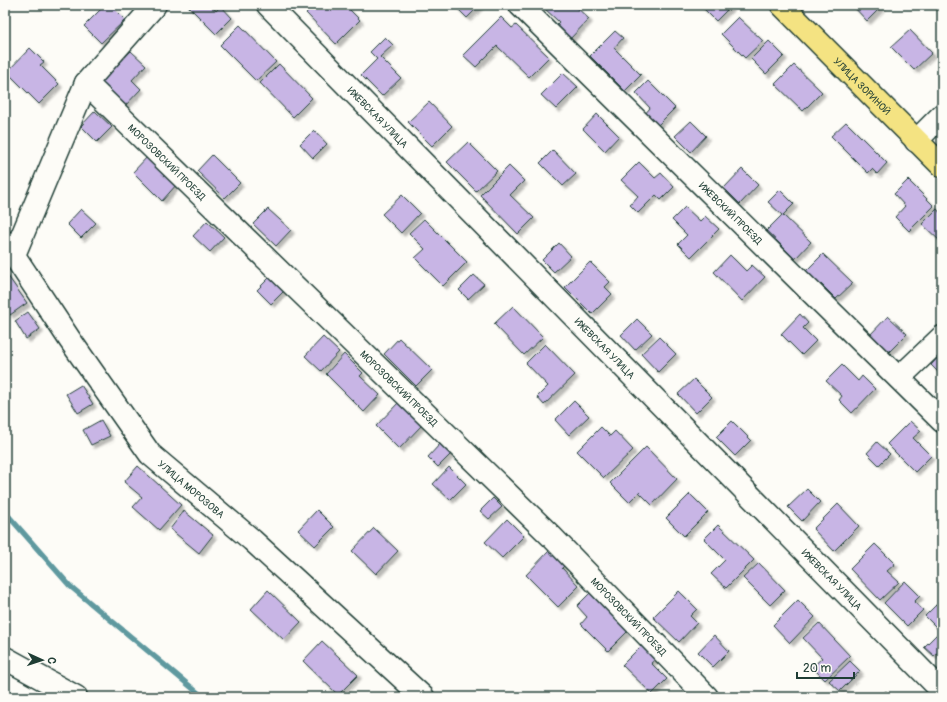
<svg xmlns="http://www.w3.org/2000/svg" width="947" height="702" font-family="Pangolin,sans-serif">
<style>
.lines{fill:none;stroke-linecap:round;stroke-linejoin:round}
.stream{stroke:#5e999f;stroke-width:5.5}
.building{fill:#c8b5e5;stroke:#1f3d34;filter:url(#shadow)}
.minor-casing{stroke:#1f3d34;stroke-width:25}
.major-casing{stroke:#1f3d34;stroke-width:25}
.minor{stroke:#fdfcf7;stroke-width:22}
.major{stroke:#f4e382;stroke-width:22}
.labels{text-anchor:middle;stroke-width:3.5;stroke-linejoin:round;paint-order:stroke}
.street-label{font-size:10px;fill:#1f3d34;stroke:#fdfcf7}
</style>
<defs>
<filter id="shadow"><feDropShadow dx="3.5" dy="3.5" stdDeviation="1" flood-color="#0004"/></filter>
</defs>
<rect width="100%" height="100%" fill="#fdfcf7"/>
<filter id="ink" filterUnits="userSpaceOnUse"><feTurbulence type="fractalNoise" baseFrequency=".025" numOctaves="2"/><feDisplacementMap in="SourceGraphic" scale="8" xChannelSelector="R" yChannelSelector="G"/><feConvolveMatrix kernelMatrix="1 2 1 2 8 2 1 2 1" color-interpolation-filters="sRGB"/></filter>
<g filter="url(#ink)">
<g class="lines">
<!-- stream -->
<path class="stream" d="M5,512L70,586L203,697"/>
</g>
<!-- building -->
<g class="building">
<path d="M105,5H110L125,20L101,43L84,26Z"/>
<path d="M187,5H213L212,6L216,11L221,6L232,18L216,34Z"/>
<path d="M314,5H345L360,20L336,44L306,13Z"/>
<path d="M454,5H480L467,18Z"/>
<path d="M545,5H574L589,19L569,40L555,26L559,22L543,7Z"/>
<path d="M700,5H732L716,21Z"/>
<path d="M852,5H883L867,21Z"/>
<path d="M501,17L512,28L516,25L549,57L529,77L497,46L476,67L463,55Z"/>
<path d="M738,17L763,41L745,58L721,34Z"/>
<path d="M240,25L276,62L256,81L220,45Z"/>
<path d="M910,30L932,53L914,70L891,47Z"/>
<path d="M615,31L623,38L614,48L641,75L625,91L590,56Z"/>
<path d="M385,37L393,45L380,57L401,78L382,96L361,75L377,59L370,52Z"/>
<path d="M769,41L784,56L766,74L751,59Z"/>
<path d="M30,48L44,62L40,65L59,84L39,104L7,72Z"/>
<path d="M131,51L146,65L132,80L141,89L124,107L100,83Z"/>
<path d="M279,64L312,98L293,117L260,83Z"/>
<path d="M794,65L822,92L803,111L775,84Z"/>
<path d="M563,73L578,87L556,109L541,95Z"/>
<path d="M648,81L675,108L656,127L644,115L650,108L636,93Z"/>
<path d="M429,102L452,126L432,146L408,122Z"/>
<path d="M95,111L112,127L97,142L81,126Z"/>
<path d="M597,114L619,136L605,151L583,129Z"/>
<path d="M691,121L706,136L691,152L675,136Z"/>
<path d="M846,122L887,163L877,174L872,169L868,173L831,136Z"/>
<path d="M314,130L327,144L313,158L300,144Z"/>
<path d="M468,142L497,171L476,191L447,162Z"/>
<path d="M553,150L576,174L563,186L540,163Z"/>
<path d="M212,155L240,183L225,198L197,171Z"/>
<path d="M148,156L177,184L162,201L133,172Z"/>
<path d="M639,162L655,178L661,173L674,187L661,200L656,195L638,213L630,205L638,196L621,180Z"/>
<path d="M509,166L524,181L510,195L534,218L518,234L480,195Z"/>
<path d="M742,169L758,185L740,204L724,188Z"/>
<path d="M908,180L934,206L909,231L895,217L905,206L894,194Z"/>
<path d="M780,190L794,204L783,215L811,242L795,259L776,240L771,245L762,235L782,215L768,202Z"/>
<path d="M402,195L420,213L401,233L382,214Z"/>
<path d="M685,207L700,221L705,216L719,229L691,257L678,244L687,235L672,220Z"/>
<path d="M81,209L96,223L81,238L67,224Z"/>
<path d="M268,209L291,230L276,246L253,224Z"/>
<path d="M937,209L942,215V241L941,242L922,224Z"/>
<path d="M424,219L467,262L443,286L415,258L425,249L409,233Z"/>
<path d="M207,221L224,237L210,252L193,236Z"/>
<path d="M559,243L571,256L554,272L542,260Z"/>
<path d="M823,254L853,283L836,299L821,284L819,287L804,273Z"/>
<path d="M730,255L746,271L752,265L765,277L742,301L714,272Z"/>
<path d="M590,262L610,282L605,287L612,294L592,314L565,287Z"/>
<path d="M5,272L27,303L10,315L5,308Z"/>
<path d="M474,275L484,284L468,299L459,290Z"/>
<path d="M270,277L284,291L271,304L257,290Z"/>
<path d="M513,306L543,337L524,355L494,324Z"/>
<path d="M28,312L40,329L26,339L15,321Z"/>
<path d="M800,314L808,323L803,328L816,341L802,355L781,334Z"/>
<path d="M888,316L907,334L887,354L869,336Z"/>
<path d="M637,319L652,334L635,350L621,335Z"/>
<path d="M323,337L339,352L321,371L305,356Z"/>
<path d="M659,337L676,354L658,372L641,354Z"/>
<path d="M399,338L432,370L416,386L384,354Z"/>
<path d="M545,344L575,375L544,405L537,397L548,386L526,363Z"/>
<path d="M942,353V376L931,365Z"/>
<path d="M344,354L363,373L360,376L380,395L364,412L326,374Z"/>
<path d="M842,365L858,381L862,376L875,389L852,413L839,400L842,396L826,381Z"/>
<path d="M694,379L712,397L696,413L678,394Z"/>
<path d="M81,385L93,404L78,413L66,394Z"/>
<path d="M574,401L589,416L569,435L555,420Z"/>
<path d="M399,402L422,425L399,449L376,426Z"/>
<path d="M101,420L110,436L91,445L83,430Z"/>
<path d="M732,421L751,440L735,456L716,437Z"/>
<path d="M910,421L921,431L913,438L931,456L915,472L887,444Z"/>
<path d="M601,427L610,436L615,431L633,450L604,478L577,451Z"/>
<path d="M877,442L890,454L879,465L867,453Z"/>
<path d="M440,444L451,454L438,467L428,457Z"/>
<path d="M646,447L677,479L652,505L639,492L629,502L610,483Z"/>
<path d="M138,466L181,505L159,530L133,507L142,497L124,482Z"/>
<path d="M449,467L466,484L450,500L433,484Z"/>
<path d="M807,489L820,502L802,521L788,507Z"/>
<path d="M690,494L708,512L684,536L666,518Z"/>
<path d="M493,498L502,507L489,519L480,511Z"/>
<path d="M838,504L859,526L834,551L813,529Z"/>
<path d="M317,510L334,527L315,546L298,530Z"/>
<path d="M184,511L213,535L199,553L170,529Z"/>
<path d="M507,519L524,536L502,558L485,542Z"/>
<path d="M718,525L754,560L726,588L711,574L725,560L704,539Z"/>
<path d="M374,528L398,551L376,574L352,551Z"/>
<path d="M875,544L895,564L887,571L899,582L880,600L850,569Z"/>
<path d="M549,551L564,566L562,568L579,586L558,607L526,575Z"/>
<path d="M759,563L785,590L770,605L743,578Z"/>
<path d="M905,581L920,596L914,602L923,610L907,626L884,603Z"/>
<path d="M268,590L301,622L284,640L251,609Z"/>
<path d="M679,591L697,609L690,616L697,623L679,642L653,617Z"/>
<path d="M590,593L628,631L608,651L581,624L587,617L577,606Z"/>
<path d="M942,599V648L934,656L924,647L940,631L925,616Z"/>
<path d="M798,600L815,617L790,643L773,625Z"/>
<path d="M819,623L850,656L825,680L812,667L822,658L803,638Z"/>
<path d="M714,635L729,651L713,667L698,652Z"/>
<path d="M322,641L358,675L338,695L303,661Z"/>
<path d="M644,643L658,657L651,663L667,679L652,694L622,665Z"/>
<path d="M850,661L860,671L840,691L829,681Z"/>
<path d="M886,691L892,697H879Z"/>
</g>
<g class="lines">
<!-- minor casing -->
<g class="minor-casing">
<g id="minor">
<path id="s1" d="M268,5L942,691"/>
<path id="s2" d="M520,5L942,421"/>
<path id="s3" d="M86,83L551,536L707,697"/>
<path d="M916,141L942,115"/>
<path id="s4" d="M5,242L70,340L150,454L252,540L423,697"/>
<path d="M14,255L86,83L155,5"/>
<path d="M899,378L942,337"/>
<path d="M5,658L76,697"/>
</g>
</g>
<!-- major casing -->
<g class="major-casing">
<g id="major">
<path id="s5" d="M782,5L942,166"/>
</g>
</g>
<!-- minor -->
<use href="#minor" class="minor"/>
<!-- major -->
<use href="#major" class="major"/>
</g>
</g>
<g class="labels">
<!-- street labels -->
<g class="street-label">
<text dy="4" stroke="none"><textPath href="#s5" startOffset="114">УЛИЦА ЗОРИНОЙ</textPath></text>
<text dy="4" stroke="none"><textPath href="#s1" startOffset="157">ИЖЕВСКАЯ УЛИЦА</textPath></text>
<text dy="4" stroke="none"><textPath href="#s3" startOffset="113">МОРОЗОВСКИЙ ПРОЕЗД</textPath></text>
<text dy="4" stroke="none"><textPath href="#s2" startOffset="296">ИЖЕВСКИЙ ПРОЕЗД</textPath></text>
<text dy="4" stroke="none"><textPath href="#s1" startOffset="481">ИЖЕВСКАЯ УЛИЦА</textPath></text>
<text dy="4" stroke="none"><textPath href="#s3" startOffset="437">МОРОЗОВСКИЙ ПРОЕЗД</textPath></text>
<text dy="4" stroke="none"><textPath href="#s4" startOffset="311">УЛИЦА МОРОЗОВА</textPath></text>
<text dy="4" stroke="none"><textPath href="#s1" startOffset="805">ИЖЕВСКАЯ УЛИЦА</textPath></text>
<text dy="4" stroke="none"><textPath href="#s3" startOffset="761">МОРОЗОВСКИЙ ПРОЕЗД</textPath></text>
</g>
</g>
<!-- margin -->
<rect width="947" height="702" fill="none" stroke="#fdfcf7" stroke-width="20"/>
<rect x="10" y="10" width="927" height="682" fill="none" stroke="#1f3d34" stroke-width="1.5" filter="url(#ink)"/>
<!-- north arrow -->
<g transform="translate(42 660) rotate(93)" stroke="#fdfcf7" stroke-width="3" paint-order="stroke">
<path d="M0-3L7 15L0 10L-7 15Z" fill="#1f3d34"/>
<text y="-6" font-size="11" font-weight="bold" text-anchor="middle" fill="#1f3d34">С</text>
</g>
<!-- scale -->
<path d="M797 672v6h57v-6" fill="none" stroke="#1f3d34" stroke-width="2"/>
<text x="803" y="672" font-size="12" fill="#1f3d34" stroke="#fdfcf7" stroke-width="3" paint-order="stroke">20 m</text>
</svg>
